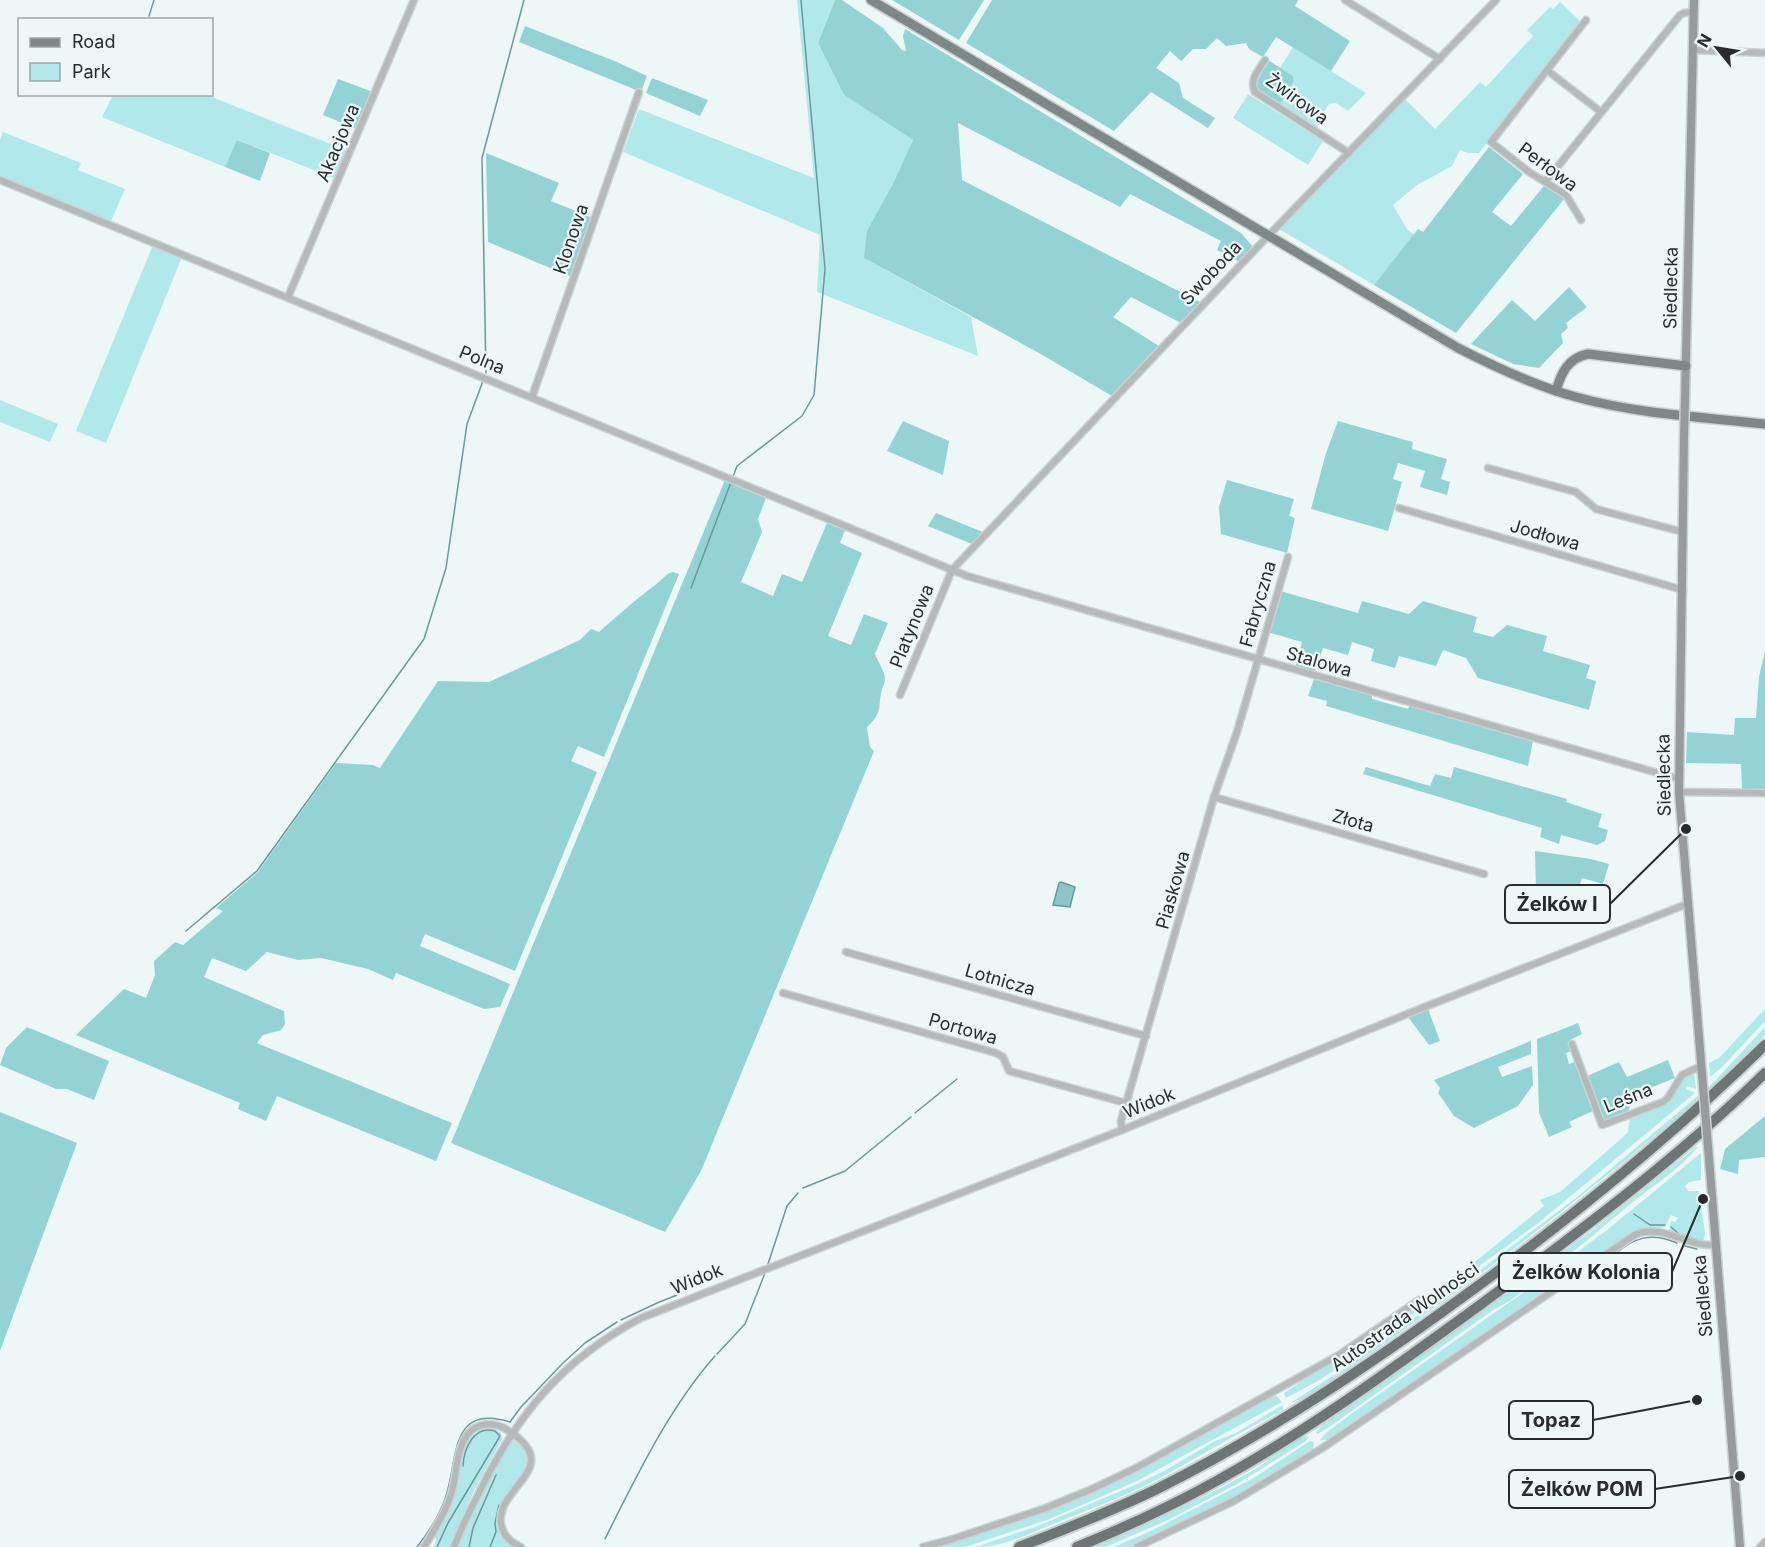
<svg xmlns="http://www.w3.org/2000/svg" width="1765" height="1547" font-family="Inter,sans-serif">
<style>
.green{fill:#b1e9ea}
.forest{fill:#94d3d4}
.water{fill:#88c6c8;stroke:#6b989a;stroke-width:1.5}
.lines{fill:none;stroke-linecap:round;stroke-linejoin:round}
.stream{stroke:#6b989a;stroke-width:1.5}
.street-casing{stroke:#cad2d3;stroke-width:9}
.secondary-casing{stroke:#cad2d3;stroke-width:11}
.primary-casing{stroke:#cad2d3;stroke-width:12}
.highway-casing{stroke:#cad2d3;stroke-width:14}
.street{stroke:#b5b9ba;stroke-width:6}
.secondary{stroke:#969c9d;stroke-width:8}
.primary{stroke:#7f8888;stroke-width:9}
.highway{stroke:#6c7676;stroke-width:10}
.secondary-bridge-casing{stroke:#cad2d3;stroke-width:11;stroke-linecap:butt}
.secondary-bridge{stroke:#969c9d;stroke-width:8}
.labels{text-anchor:middle;stroke-width:4.5;stroke-linejoin:round;paint-order:stroke}
.street-label{font-size:18px;fill:#282c2d;stroke:#edf7f8}
.leader{fill:none;stroke:#282c2d;stroke-width:2}
.callout-dot{fill:#282c2d;stroke:#edf7f8;stroke-width:2}
.callout{fill:#edf7f8;stroke:#282c2d;stroke-width:2}
.callout-label{font-size:20px;text-anchor:middle;font-weight:bold;fill:#282c2d}
</style>
<rect width="100%" height="100%" fill="#edf7f8"/>
<!-- green -->
<g class="green">
<path d="M797,0H835L818,43L844,95L913,140L864,258L971,317L978,356L817,292L820,235L623,152L639,109L814,178Z"/>
<path d="M1560,2L1582,23L1479,153H1468L1460,150L1452,166L1417,185L1393,205L1407,229L1414,235L1374,285L1279,229L1405,99L1435,129L1480,82L1486,87L1533,36L1527,30L1550,7L1553,9Z"/>
<path d="M1293,47L1366,93L1348,111L1336,103L1329,104L1317,124L1318,128L1280,104L1294,81L1293,76L1280,68Z"/>
<path d="M1248,94L1323,141L1308,165L1233,118Z"/>
<path d="M113,95H207L348,151L336,179L238,140L225,167L102,117Z"/>
<path d="M3,132L81,163L78,170L125,189L111,221L0,176V140Z"/>
<path d="M153,245L182,257L106,443L76,431Z"/>
<path d="M0,400L58,424L50,442L0,422Z"/>
<path d="M1765,1009V1021L1722,1067L1710,1077L1709,1063L1719,1058Z"/>
<path d="M1765,1027V1035C1711,1090 1652,1140 1591,1188C1501,1261 1408,1329 1312,1393L1293,1403L1292,1402L1345,1368L1470,1278L1577,1197L1712,1084Z"/>
<path d="M1694,1072L1696,1089L1687,1086L1686,1089L1695,1093L1537,1224L1343,1365L1316,1382L1286,1398L1284,1393L1298,1384L1300,1378L1411,1307L1476,1261L1544,1206L1540,1200L1560,1192L1622,1138L1628,1132L1630,1118L1663,1104L1682,1078Z"/>
<path d="M1696,1147H1698C1676,1173 1646,1190 1621,1212C1585,1243 1547,1272 1510,1301L1493,1310L1332,1425L1318,1434L1316,1433L1322,1425L1589,1233Z"/>
<path d="M1701,1153V1180L1689,1182L1685,1186L1688,1191H1699L1705,1233L1703,1242L1671,1232L1669,1230L1671,1221L1675,1222L1678,1218L1671,1215L1665,1227L1638,1230L1627,1236L1330,1440H1320L1327,1432L1354,1412L1524,1292L1607,1230Z"/>
<path d="M1270,1395H1276L1282,1402L1135,1482L1047,1520L965,1547H932L967,1538L1031,1516L1116,1481Z"/>
<path d="M1281,1406H1283V1410C1245,1430 1208,1451 1171,1472C1134,1493 1093,1508 1053,1524C1028,1534 1003,1547 975,1547L1038,1526L1135,1485L1166,1470L1215,1441L1236,1433Z"/>
<path d="M492,1427L501,1433L502,1439L474,1491L449,1547H434L436,1540L434,1536C441,1523 450,1510 454,1494C461,1469 458,1431 492,1427Z"/>
<path d="M1306,1436L1309,1437L1306,1441L1237,1484L1166,1521L1105,1547H1095C1148,1524 1201,1499 1252,1471C1270,1461 1287,1442 1306,1436Z"/>
<path d="M510,1440C516,1440 519,1441 523,1446C547,1477 465,1512 512,1547H458L491,1474Z"/>
<path d="M1310,1441L1314,1442L1313,1451L1259,1484L1173,1529L1131,1547H1114L1151,1531L1252,1479Z"/>
</g>
<!-- forest -->
<g class="forest">
<path d="M835,0H842L883,28L902,50L906,51L903,36L905,29L1241,233L1254,248L1240,262L1217,250L1221,241L1130,194L1120,207L958,123L962,180L1200,302L1181,323L1131,297L1113,317L1159,346L1112,396L1039,353L864,258L867,231L894,182L913,140L844,95L818,43Z"/>
<path d="M892,0H984L959,40Z"/>
<path d="M992,0H1298L1295,6L1350,41L1331,71L1276,37L1263,57L1249,49L1246,43L1226,46L1217,38L1206,49H1193L1181,61L1170,51L1156,68L1179,83L1183,98L1215,118L1208,128L1151,92L1114,131L966,43Z"/>
<path d="M525,26L617,62L647,76L641,92L519,42Z"/>
<path d="M1268,60L1293,76L1294,81L1280,104L1254,88L1253,84Z"/>
<path d="M652,78L708,100L700,116L646,93Z"/>
<path d="M338,79L373,92L357,129L323,115Z"/>
<path d="M237,140L270,153L260,181L225,167Z"/>
<path d="M1489,147L1523,174L1492,212L1511,226L1544,186L1565,198L1456,333L1374,285L1418,229L1423,232Z"/>
<path d="M486,153L559,183L551,201L593,218L572,277L488,242Z"/>
<path d="M1569,287L1587,307L1566,323L1568,328L1561,334L1563,343L1539,368L1513,364L1471,344L1512,300L1535,321Z"/>
<path d="M903,421L949,441L943,475L887,451Z"/>
<path d="M1338,421L1413,442L1412,449L1447,459L1441,479L1450,482L1447,495L1420,487L1425,471L1398,463L1393,479L1402,482L1388,531L1311,509L1326,453Z"/>
<path d="M725,480L766,498L758,519L762,532L741,582L773,596L782,574L802,582L827,523L845,530L840,543L862,553L828,636L851,645L864,614L888,623L875,654C878,662 885,671 885,680C885,683 883,686 882,689C877,708 884,711 867,727L870,747L874,751L701,1171L665,1232L451,1143Z"/>
<path d="M1227,480L1294,499L1289,516L1295,518L1287,553L1221,534L1219,507Z"/>
<path d="M936,513L983,532L972,544L928,526Z"/>
<path d="M673,572L679,574L604,757L578,746L571,761L597,772L515,971L425,934L420,946L510,984L500,1007L484,1009L396,973L393,980L368,969L321,958L298,960L267,952L246,971L212,958L204,977L284,1011L285,1024L281,1030L263,1035L257,1043L452,1123L436,1161L277,1096L266,1121L238,1109L240,1103L76,1035L124,989L146,998L155,975L154,961L175,942L183,945L223,911L216,908L258,872L336,763L373,765L380,768L438,681L489,682L580,640L591,629L599,632C617,616 635,600 654,586C661,581 665,574 673,572Z"/>
<path d="M1280,591L1358,613L1362,601L1409,614L1423,601L1477,617L1473,632L1493,637L1507,625L1547,636L1543,651L1590,665L1586,678L1596,681L1589,710L1478,678L1466,658L1443,650L1436,666L1399,656L1395,668L1371,661L1374,649L1352,642L1348,655L1323,648L1314,674L1295,668L1302,642L1267,632Z"/>
<path d="M1765,651V790H1742L1741,764L1686,763L1687,732L1734,735L1735,718H1756L1759,677Z"/>
<path d="M1314,679L1372,695V699L1408,709L1410,705L1533,741L1528,766L1326,706L1327,701L1308,696Z"/>
<path d="M1366,767L1430,786L1435,774L1451,778L1454,767L1567,799L1566,802L1602,814L1598,827L1608,830L1605,841L1597,845L1561,835L1559,844L1540,837L1542,828L1363,774Z"/>
<path d="M1535,851L1591,859L1609,864L1603,884L1582,878L1576,901L1536,889Z"/>
<path d="M1428,1009L1440,1041L1429,1045L1408,1017Z"/>
<path d="M1578,1023L1582,1034L1570,1040L1573,1050L1566,1053L1569,1064L1577,1061L1595,1110L1569,1122L1572,1127L1549,1137L1539,1113L1537,1039Z"/>
<path d="M27,1027L109,1061L94,1100L67,1089H56L0,1065L6,1048Z"/>
<path d="M1531,1041V1054L1498,1067L1502,1077L1532,1066L1533,1085L1518,1106L1474,1128L1454,1116L1438,1093L1440,1088L1434,1080Z"/>
<path d="M1668,1060L1675,1078L1635,1094L1627,1114L1603,1123L1585,1077L1619,1062L1627,1077Z"/>
<path d="M0,1112L77,1143L0,1351Z"/>
<path d="M1765,1116V1157L1739,1160L1738,1174L1720,1169L1725,1149Z"/>
</g>
<!-- water -->
<path class="water" d="M1061,882L1075,887L1070,907L1053,905L1059,883Z"/>
<g class="lines">
<!-- stream -->
<g class="stream">
<path d="M149,16L154,0"/>
<path d="M486,373L482,158L524,0"/>
<path d="M733,477L737,466L802,416L814,395L825,269L801,0"/>
<path d="M691,588L731,482"/>
<path d="M186,931L257,871L424,639L446,568L467,424L483,381"/>
<path d="M915,1113L957,1079"/>
<path d="M803,1188L845,1171L911,1117"/>
<path d="M1634,1214L1650,1225H1665"/>
<path d="M1671,1227L1679,1234L1698,1240"/>
<path d="M1685,1246L1697,1249"/>
<path d="M1614,1255C1634,1237 1652,1232 1677,1243"/>
<path d="M768,1264L787,1206L798,1193"/>
<path d="M621,1320L657,1303L677,1295"/>
<path d="M717,1354L745,1324L765,1273"/>
<path d="M605,1539C636,1477 669,1408 715,1356"/>
<path d="M417,1547C428,1533 439,1516 445,1499C459,1460 448,1403 510,1422L521,1407L563,1363L585,1343L617,1322"/>
<path d="M437,1547L448,1523L500,1436L495,1431C474,1425 464,1448 463,1466"/>
<path d="M469,1547L473,1528L496,1475"/>
<path d="M490,1547L496,1532L495,1523L499,1505"/>
</g>
<!-- street casing -->
<g class="street-casing">
<g id="street">
<path d="M1345,0L1440,59"/>
<path d="M1693,50L1765,53"/>
<path d="M1265,60C1259,70 1249,80 1255,92L1349,153"/>
<path d="M1548,71L1601,112"/>
<path d="M0,180L967,576L1679,779"/>
<path d="M1546,181L1680,15L1684,13L1694,12"/>
<path d="M1581,220L1566,195L1529,172L1491,142L1586,20"/>
<path d="M288,297L414,0"/>
<path d="M532,397L639,92"/>
<path d="M1488,468L1576,492L1596,509L1683,532"/>
<path d="M1399,508L1683,590"/>
<path d="M900,695L952,570L1268,236L1496,0"/>
<path d="M1679,792L1765,793"/>
<path d="M1214,797L1484,874"/>
<path d="M846,952L1146,1036"/>
<path d="M783,993L996,1053L1003,1057L1009,1071L1126,1103"/>
<path d="M1572,1044L1602,1125L1663,1102L1668,1098L1682,1075L1701,1066"/>
<path d="M1122,1130L1121,1121L1214,797L1237,732L1288,557"/>
<path d="M424,1547C434,1531 444,1515 450,1498C458,1477 454,1444 473,1429C483,1423 494,1423 504,1428C572,1468 489,1488 502,1528C505,1538 512,1543 521,1547"/>
<path d="M454,1547C461,1528 470,1511 479,1493C517,1414 563,1359 641,1318L1122,1130L1417,1010L1687,904"/>
<path d="M923,1547L953,1539L1046,1508L1092,1489L1138,1467L1339,1355L1419,1300"/>
<path d="M1137,1547L1234,1501L1321,1449L1636,1234C1664,1224 1687,1247 1715,1245"/>
<path d="M1760,1547L1765,1542"/>
</g>
</g>
<!-- secondary casing -->
<g class="secondary-casing">
<g id="secondary">
<path d="M1685,400L1694,0"/>
<path d="M1684,437L1679,792L1703,1086"/>
<path d="M1708,1146L1740,1547"/>
</g>
</g>
<!-- primary casing -->
<g class="primary-casing">
<g id="primary">
<path d="M871,0L1458,348C1495,367 1535,386 1576,397C1637,414 1702,417 1765,424"/>
<path d="M1556,391C1561,373 1568,358 1588,354L1686,366"/>
</g>
</g>
<!-- highway casing -->
<g class="highway-casing">
<g id="highway">
<path d="M1019,1547C1066,1529 1112,1511 1157,1489C1275,1430 1385,1355 1490,1277C1587,1205 1679,1129 1765,1045"/>
<path d="M1077,1547C1126,1527 1174,1505 1220,1479C1311,1429 1396,1366 1480,1305C1579,1232 1677,1159 1765,1073"/>
</g>
</g>
<!-- street -->
<use href="#street" class="street"/>
<!-- secondary -->
<use href="#secondary" class="secondary"/>
<!-- primary -->
<use href="#primary" class="primary"/>
<!-- highway -->
<use href="#highway" class="highway"/>
<!-- secondary-bridge casing -->
<g class="secondary-bridge-casing">
<g id="secondary-bridge">
<path d="M1684,437L1685,400"/>
<path d="M1703,1086L1708,1146"/>
</g>
</g>
<!-- secondary-bridge -->
<use href="#secondary-bridge" class="secondary-bridge"/>
</g>
<g class="labels">
<!-- street labels -->
<g class="street-label">
<text transform="translate(1297 99) rotate(36)" y="6">Żwirowa</text>
<text transform="translate(338 143) rotate(-67)" y="6">Akacjowa</text>
<text transform="translate(1548 167) rotate(37)" y="6">Perłowa</text>
<text transform="translate(571 239) rotate(-71)" y="6">Klonowa</text>
<text transform="translate(1211 273) rotate(-47)" y="6">Swoboda</text>
<text transform="translate(1671 288) rotate(-89)" y="6">Siedlecka</text>
<text transform="translate(482 360) rotate(22)" y="6">Polna</text>
<text transform="translate(1545 535) rotate(16)" y="6">Jodłowa</text>
<text transform="translate(1258 604) rotate(-74)" y="6">Fabryczna</text>
<text transform="translate(912 626) rotate(-68)" y="6">Platynowa</text>
<text transform="translate(1319 662) rotate(16)" y="6">Stalowa</text>
<text transform="translate(1664 775) rotate(-91)" y="6">Siedlecka</text>
<text transform="translate(1353 821) rotate(16)" y="6">Złota</text>
<text transform="translate(1173 890) rotate(-74)" y="6">Piaskowa</text>
<text transform="translate(1000 980) rotate(16)" y="6">Lotnicza</text>
<text transform="translate(963 1029) rotate(16)" y="6">Portowa</text>
<text transform="translate(1628 1098) rotate(-22)" y="6">Leśna</text>
<text transform="translate(1149 1103) rotate(-22)" y="6">Widok</text>
<text transform="translate(697 1279) rotate(-22)" y="6">Widok</text>
<text transform="translate(1703 1296) rotate(-95)" y="6">Siedlecka</text>
<text transform="translate(1405 1317) rotate(-35)" y="6">Autostrada Wolności</text>
</g>
</g>
<!-- callouts -->
<path class="leader" d="M1686 829L1610 904M1703 1199L1672 1272M1697 1400L1593 1420M1740 1476L1655 1489"/>
<g class="callout-dot">
<circle cx="1686" cy="829" r="6"/>
<circle cx="1703" cy="1199" r="6"/>
<circle cx="1697" cy="1400" r="6"/>
<circle cx="1740" cy="1476" r="6"/>
</g>
<g class="callout">
<rect x="1505" y="885" width="105" height="38" rx="6"/>
<rect x="1499" y="1253" width="173" height="38" rx="6"/>
<rect x="1509" y="1401" width="84" height="38" rx="6"/>
<rect x="1509" y="1470" width="146" height="38" rx="6"/>
</g>
<g class="callout-label">
<text x="1557" y="911">Żelków I</text>
<text x="1586" y="1279">Żelków Kolonia</text>
<text x="1551" y="1427">Topaz</text>
<text x="1582" y="1496">Żelków POM</text>
</g>
<!-- legend -->
<rect x="18" y="18" width="195" height="78" fill="#edf7f8" stroke="#9ea6a7" stroke-width="1.5"/>
<rect x="30" y="38" width="30" height="9" fill="#7f8888" stroke="#9ea6a7" stroke-width="1.5"/>
<text x="72" y="48" font-size="18" fill="#282c2d">Road</text>
<rect x="30" y="63" width="30" height="18" fill="#b1e9ea" stroke="#9ea6a7" stroke-width="1.5"/>
<text x="72" y="78" font-size="18" fill="#282c2d">Park</text>
<!-- north arrow -->
<g transform="translate(1717 48) rotate(300)" stroke="#edf7f8" stroke-width="4.5" paint-order="stroke">
<path d="M0-4.5L10 22L0 15L-10 22Z" fill="#282c2d"/>
<text y="-9" font-size="16" font-weight="bold" text-anchor="middle" fill="#282c2d">N</text>
</g>
</svg>
